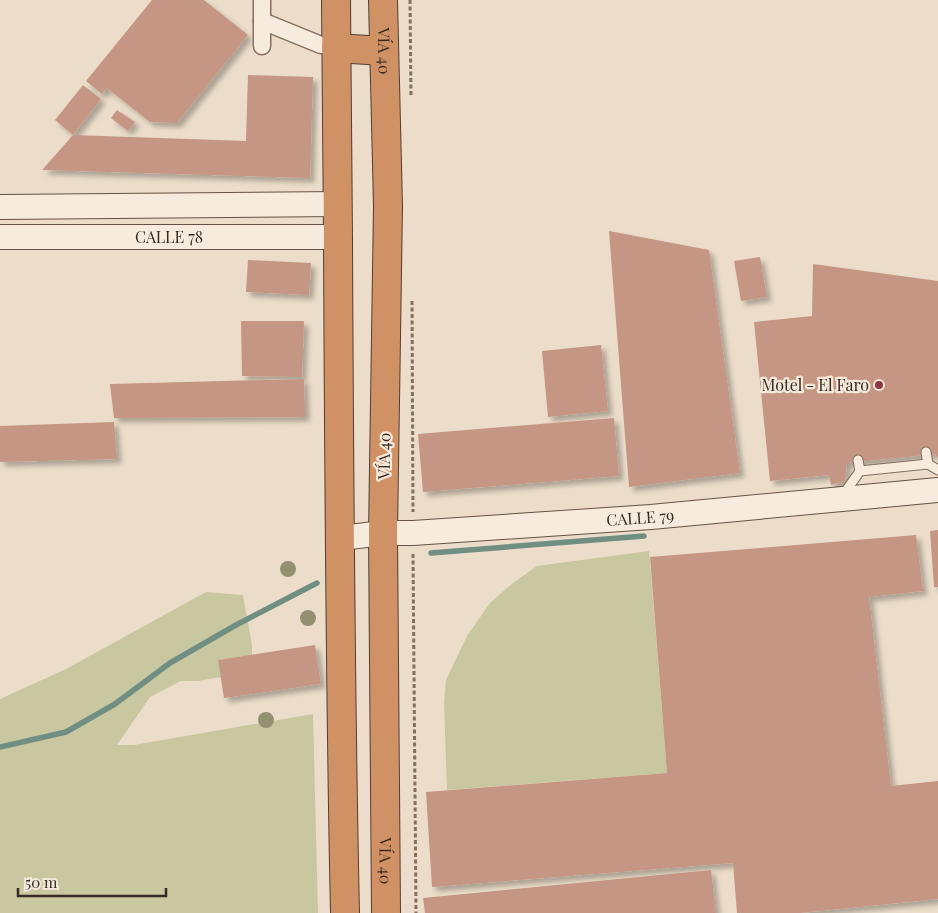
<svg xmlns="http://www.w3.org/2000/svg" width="938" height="913" font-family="'Playfair Display',serif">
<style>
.green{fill:#c8c79f}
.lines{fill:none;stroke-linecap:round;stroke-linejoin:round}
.stream{stroke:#718e83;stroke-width:5.5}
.building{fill:#c59684;filter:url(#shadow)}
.lane-casing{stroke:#866f60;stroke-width:11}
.street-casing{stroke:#866f60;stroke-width:19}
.secondary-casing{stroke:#685143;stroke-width:26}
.highway-casing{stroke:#543e34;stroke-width:30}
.path{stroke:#866f60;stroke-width:3;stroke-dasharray:4 2.5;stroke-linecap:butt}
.lane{stroke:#f6ebdd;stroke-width:9}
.street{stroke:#f6ebdd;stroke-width:16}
.secondary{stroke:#f6ebdd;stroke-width:24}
.highway{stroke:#d09265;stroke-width:28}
.tree{fill:#949173}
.poi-dot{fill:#8f3643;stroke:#f3e8d9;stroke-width:2}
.labels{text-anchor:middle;stroke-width:4.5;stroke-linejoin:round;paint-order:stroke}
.street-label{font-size:16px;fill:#382a22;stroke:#f3e8d9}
.poi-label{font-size:16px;fill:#382a22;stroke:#f3e8d9;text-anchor:end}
</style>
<defs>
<filter id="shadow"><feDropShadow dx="4.5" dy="4.5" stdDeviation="2.5" flood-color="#0004"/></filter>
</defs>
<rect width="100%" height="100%" fill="#ebddca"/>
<!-- green -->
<g class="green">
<path d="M649,551L667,773L447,790L444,703L446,680L467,636L490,603L513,583L537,566Z"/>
<path d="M206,592L243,595L252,645V655L218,660L221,677L198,681H181L150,697L117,745H134L313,714L318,913H0V699L66,669Z"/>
</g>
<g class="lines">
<!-- stream -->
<g class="stream">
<path d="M431,553L644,536"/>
<path d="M0,747L66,732L115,704L170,663L236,625L317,583"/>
</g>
</g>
<!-- building -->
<g class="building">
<path d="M152,0H204L248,35L177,123L150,122L107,88L102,94L86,81Z"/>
<path d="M248,75L313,77L310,178L42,170L73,135L246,141Z"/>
<path d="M83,85L101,99L73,135L55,120Z"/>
<path d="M117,110L135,122L128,131L111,118Z"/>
<path d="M609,231L709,250L740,473L629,487Z"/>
<path d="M760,257L767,297L741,301L734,261Z"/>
<path d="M248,260L311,263L309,295L246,292Z"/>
<path d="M813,264L938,281V459L935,454L847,463L845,481L831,485L829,475L770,481L754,322L812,316Z"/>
<path d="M241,321H304L302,377L242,376Z"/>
<path d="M601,345L608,411L548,417L542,351Z"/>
<path d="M304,379L305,417L114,418L110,384Z"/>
<path d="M614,418L619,476L423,492L418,434Z"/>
<path d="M114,422L117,459L0,462V426Z"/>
<path d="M938,530V587H934L930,531Z"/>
<path d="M916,535L923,591L869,597L891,786L938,781V899L800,913H737L733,863L432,887L426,792L667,773L650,557Z"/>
<path d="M315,645L321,684L224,698L218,660Z"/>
<path d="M711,870L716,913H425L423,898Z"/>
</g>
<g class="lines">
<!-- lane casing -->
<g class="lane-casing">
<g id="lane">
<path d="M926,452L928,464"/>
<path d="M858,460L860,471"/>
<path d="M843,495L860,471L928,464L938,470"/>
</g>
</g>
<!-- street casing -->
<g class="street-casing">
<g id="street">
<path d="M262,21L321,45L336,48"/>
<path d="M262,46V0"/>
</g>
</g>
<!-- secondary casing -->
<g class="secondary-casing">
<g id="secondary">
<path d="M0,207L338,204"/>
<path id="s1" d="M0,237H338"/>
<path id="s2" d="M341,538L383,533H413L651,517L938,490"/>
</g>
</g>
<!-- highway casing -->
<g class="highway-casing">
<g id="highway">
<path d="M336,0C336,80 338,159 338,239C339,463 340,688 345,913"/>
<path id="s3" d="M383,0L388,206L383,533L386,913"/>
<path d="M336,48L383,51"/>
</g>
</g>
<!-- path -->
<g class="path">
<path d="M410,0L411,97"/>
<path d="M412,301L413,512"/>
<path d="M413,554L416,913"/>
</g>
<!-- lane -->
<use href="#lane" class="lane"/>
<!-- street -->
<use href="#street" class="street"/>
<!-- secondary -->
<use href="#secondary" class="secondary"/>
<!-- highway -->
<use href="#highway" class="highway"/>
</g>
<!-- trees -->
<g class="tree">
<circle cx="288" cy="569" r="8"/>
<circle cx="308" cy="618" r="8"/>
<circle cx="266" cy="720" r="8"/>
</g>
<!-- markers -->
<circle class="poi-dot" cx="879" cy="385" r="5"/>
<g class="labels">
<!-- street labels -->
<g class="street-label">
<text dy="6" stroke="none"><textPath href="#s3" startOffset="51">VÍA 40</textPath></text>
<text dy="6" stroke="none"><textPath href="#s1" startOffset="169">CALLE 78</textPath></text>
<text transform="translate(384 456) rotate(-89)" y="6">VÍA 40</text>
<text dy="6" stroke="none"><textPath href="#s2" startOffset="300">CALLE 79</textPath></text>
<text dy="6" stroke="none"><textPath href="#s3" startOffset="861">VÍA 40</textPath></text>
</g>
<!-- poi labels -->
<g class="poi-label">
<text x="869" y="391">Motel - El Faro</text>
</g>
</g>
<!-- scale -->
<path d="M18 888v8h148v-8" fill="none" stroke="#382a22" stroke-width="2.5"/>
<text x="25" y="888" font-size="15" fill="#382a22" stroke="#f3e8d9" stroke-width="4" paint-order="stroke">50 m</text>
</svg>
